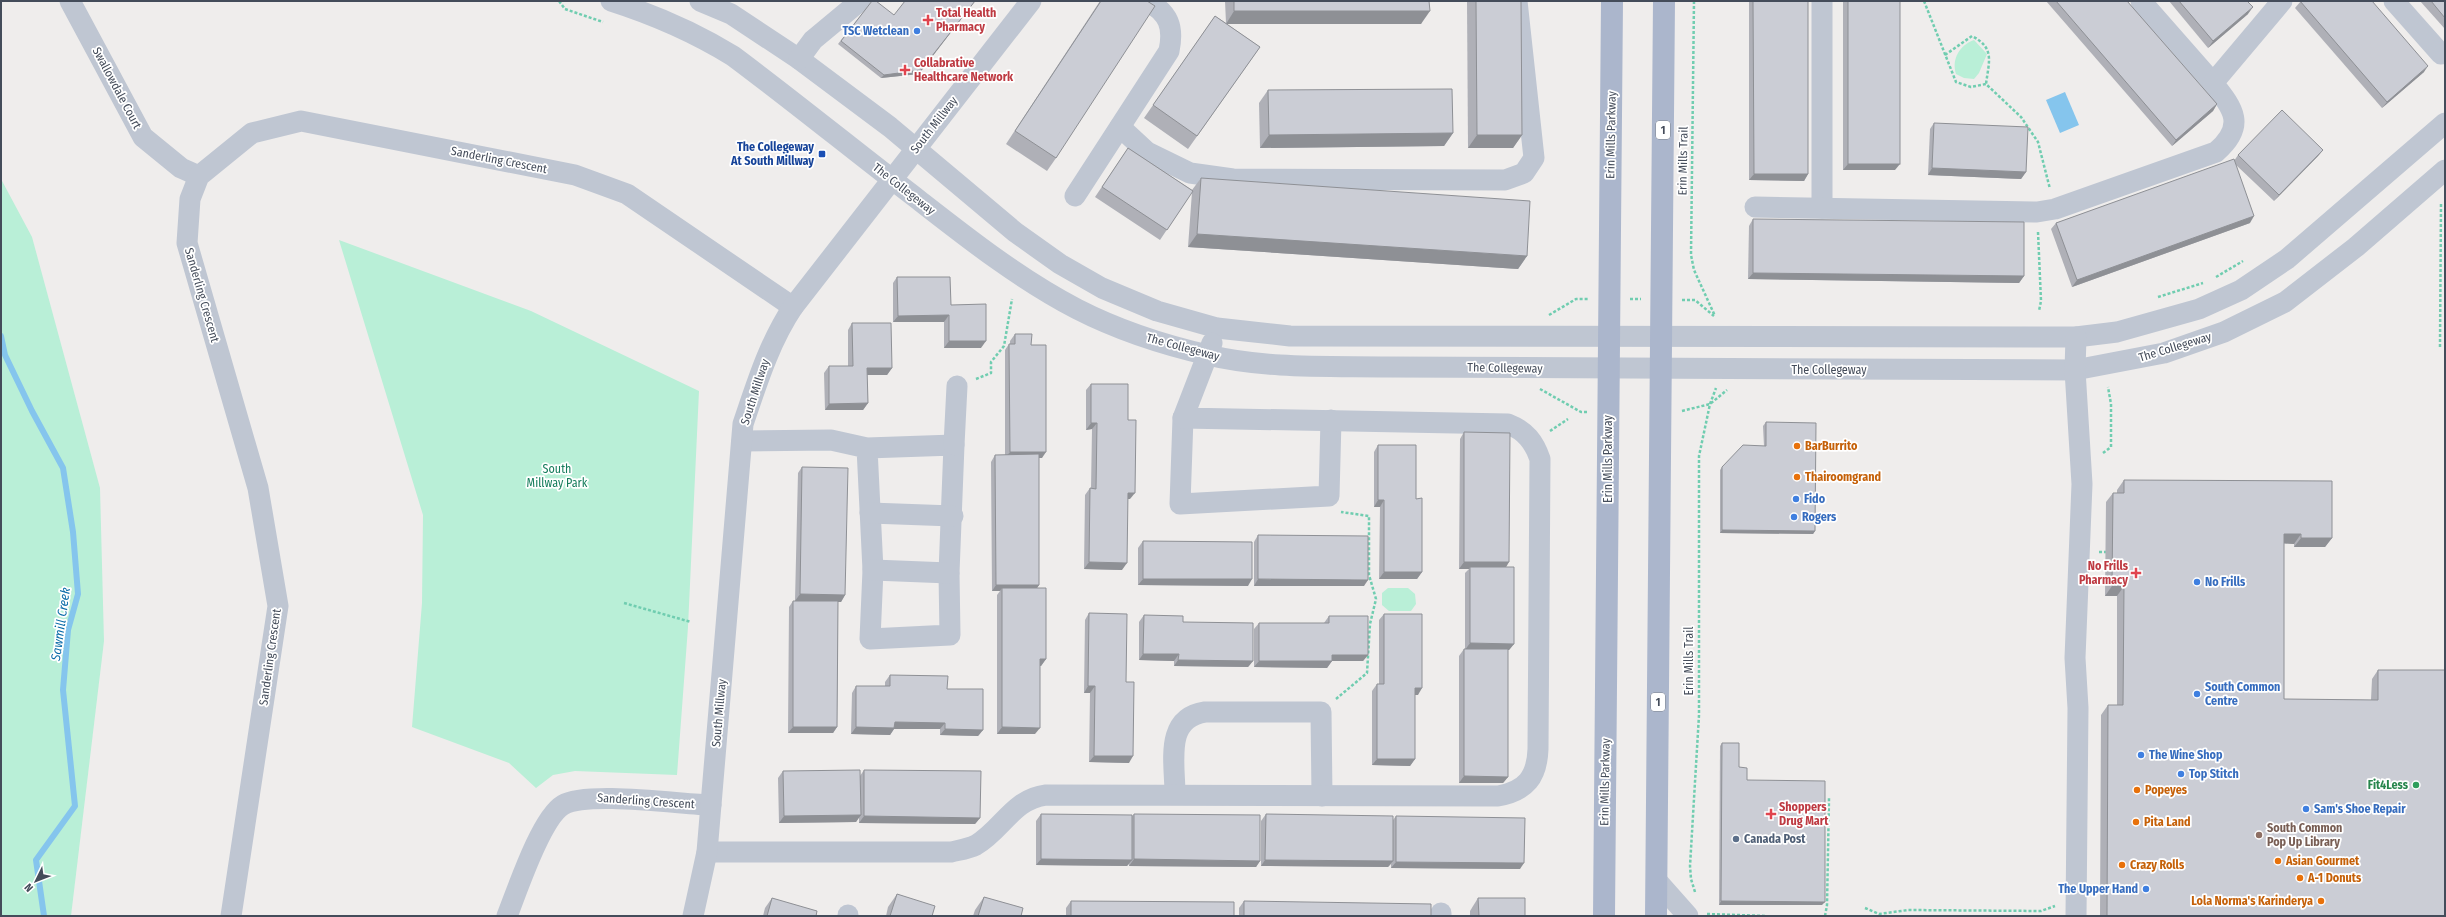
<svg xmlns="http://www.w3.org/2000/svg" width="2446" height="917" font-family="'Fira Sans Condensed',sans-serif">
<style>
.green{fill:#b9efd7}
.water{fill:#85c5ed}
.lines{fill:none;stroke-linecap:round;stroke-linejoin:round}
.stream{stroke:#85c5ed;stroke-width:6}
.path{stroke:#70cdb0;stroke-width:2.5;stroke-dasharray:3 2;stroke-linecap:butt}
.minor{stroke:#bfc6d2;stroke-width:21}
.major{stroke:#abb6cc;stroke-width:22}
.wall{fill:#afb0b7}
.shaded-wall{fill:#8e9095}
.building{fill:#cbcdd5;stroke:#8e9095}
.health-dot{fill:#e0444e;stroke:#fff;stroke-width:1.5}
.shop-dot{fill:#3f7fe0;stroke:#fff;stroke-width:1.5}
.transit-dot{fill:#1a4fb4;stroke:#fff;stroke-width:1.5}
.food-dot{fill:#e8710a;stroke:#fff;stroke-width:1.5}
.leisure-dot{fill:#2e9e5b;stroke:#fff;stroke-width:1.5}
.education-dot{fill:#8d6e63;stroke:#fff;stroke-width:1.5}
.service-dot{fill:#5c6f8a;stroke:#fff;stroke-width:1.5}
.labels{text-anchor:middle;stroke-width:3.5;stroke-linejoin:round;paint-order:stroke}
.shield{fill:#fff;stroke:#7c828c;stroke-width:1}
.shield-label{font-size:11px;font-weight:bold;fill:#444c5a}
.health-label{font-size:12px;font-weight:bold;fill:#be3a42;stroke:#fff;text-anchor:start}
.shop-label{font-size:12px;font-weight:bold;fill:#366cbe;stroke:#fff;text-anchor:start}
.street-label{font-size:12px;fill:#444c5a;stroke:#fff}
.transit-label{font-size:12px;font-weight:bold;fill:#164399;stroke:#fff;text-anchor:end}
.food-label{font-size:12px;font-weight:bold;fill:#c56008;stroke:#fff;text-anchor:start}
.park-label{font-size:12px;fill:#157c5b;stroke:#fff}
.leisure-label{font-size:12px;font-weight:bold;fill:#27864d;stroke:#fff;text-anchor:end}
.education-label{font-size:12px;font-weight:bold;fill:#785e54;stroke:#fff;text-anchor:start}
.service-label{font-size:12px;font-weight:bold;fill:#4e5e75;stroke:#fff;text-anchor:start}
.water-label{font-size:13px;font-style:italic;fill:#096ba8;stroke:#fff}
</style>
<rect width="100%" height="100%" fill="#efedec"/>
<!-- green -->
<g class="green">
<path d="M1974,40L1987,54L1979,73L1974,79L1964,78L1956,74C1951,59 1960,45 1974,40Z"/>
<path d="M1,179L32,237L100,488L104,641L71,916H1Z"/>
<path d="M339,240L531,311L699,391L688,627L677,775L575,771L553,775L536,788L509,763L412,727L422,603L423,515Z"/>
<path d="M1388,588H1408L1415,594L1416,604L1411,611H1389L1382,605V593Z"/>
</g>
<!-- water -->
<path class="water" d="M2065,92L2079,125L2060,133L2046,100Z"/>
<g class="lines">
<!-- stream -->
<path class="stream" d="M1,336L5,355L32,411L63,468L73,532L78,594L68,630L63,690L75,806L36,860L44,916"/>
<!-- path -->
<g class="path">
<path d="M559,1L565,9L603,22"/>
<path d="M1694,1L1691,255L1694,270L1715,316"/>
<path d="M1924,1L1956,82L1971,87L1986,84L2021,117L2038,142L2050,189"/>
<path d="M1945,55L1972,36C1995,48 1989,61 1986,84"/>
<path d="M2038,232L2041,301L2039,311"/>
<path d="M2216,277L2243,261"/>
<path d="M2158,297L2203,283"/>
<path d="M1630,299H1641"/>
<path d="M1682,300H1695L1714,316"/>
<path d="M1549,315L1576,299H1589"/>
<path d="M2440,347L2441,203"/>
<path d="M976,379L991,373V362L1004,346L1012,299"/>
<path d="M1540,389L1581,412H1587"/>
<path d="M1682,411L1710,404L1727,390"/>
<path d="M1550,431L1568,419"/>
<path d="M2103,453L2111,447V404L2108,387"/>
<path d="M2099,552H2106"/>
<path d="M624,603L691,622"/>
<path d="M1336,699L1367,673L1370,624L1376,599L1369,575V516L1341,512"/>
<path d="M1695,892L1691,879L1690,866L1699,715V456L1710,404L1716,388"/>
<path d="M1865,908L1879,914L1908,910L2041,911L2055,906"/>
<path d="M1707,914L1767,916"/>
<path d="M1825,916L1827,905L1829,798"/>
</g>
<!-- minor -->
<g class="minor">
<path d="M70,1L143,137L181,168L199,176"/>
<path d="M611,1C655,15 694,32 733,56C796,103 857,153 920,201C970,240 1021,280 1077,309C1118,330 1164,345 1208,355C1266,369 1329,366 1388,367L2075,370L2164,353L2224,332L2285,302L2356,247L2445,170"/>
<path d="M700,1L731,14L799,59L890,127L1015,232L1060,264L1102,288L1157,311L1217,328L1290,336L2076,337L2117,332L2199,309L2241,290L2287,259L2445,123"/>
<path d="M1822,1V208"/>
<path d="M2141,1L2213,83"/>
<path d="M2394,1L2441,54"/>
<path d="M799,59L813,40L860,1"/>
<path d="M1120,127L1147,152L1190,173L1233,179L1505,180L1524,173L1534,158L1517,1"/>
<path d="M1075,196L1169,51C1174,27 1169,13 1147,1"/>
<path d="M1755,207L2037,212L2055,209L2216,152C2246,126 2234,109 2213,83L2282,1"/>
<path d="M1183,418L1180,504L1329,496L1331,420"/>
<path d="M742,441L831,440L867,448L954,445L949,573L950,635L870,639L873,570L867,448"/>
<path d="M954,445L957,386"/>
<path d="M870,513L953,516"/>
<path d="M873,570L949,573"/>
<path d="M1175,794C1175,763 1164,718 1205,712H1321L1322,796"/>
<path d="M707,852H951C959,850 968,849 976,845C1002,830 1013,799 1046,795L1498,796C1526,791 1537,777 1538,749L1540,459C1534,442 1526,431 1508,424L1183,418L1212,343"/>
<path d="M1657,881L1688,916"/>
<path d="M1441,913V916"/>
<path d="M231,916L278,606L258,488L187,243L190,199L199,176L252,133L301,121L575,175L627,194L793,307"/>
<path d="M507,916C517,891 541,818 563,805C587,791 679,804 711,805"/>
<path d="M693,916L707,852L743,424C757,383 769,343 793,307L1031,1"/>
<path d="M848,916V915"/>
<path d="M2076,916L2078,708L2075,658L2082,484L2075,370L2076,337"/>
</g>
<!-- major -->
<g class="major">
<path d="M1604,916L1612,1"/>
<path d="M1656,916L1664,1"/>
</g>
</g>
<!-- wall -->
<g class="wall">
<path d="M872,1L919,74L881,78L838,44Z"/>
<path d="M1100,1H1147L1056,158L1047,171L1006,144Z"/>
<path d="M1225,1H1429L1421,24H1227L1260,47L1188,149L1144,118L1215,16L1226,23Z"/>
<path d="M1467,1H1521L1522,135L1513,148H1468Z"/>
<path d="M1749,1H1808V174L1804,181L1749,180Z"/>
<path d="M1843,1H1900L1895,170H1843Z"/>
<path d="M2046,1H2127L2217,104L2213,111L2172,146Z"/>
<path d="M2169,1H2247L2248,14L2208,48Z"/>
<path d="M2301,1L2424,72L2382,108L2295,8Z"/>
<path d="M2420,1H2445V29Z"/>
<path d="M1268,90L1453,133L1444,146L1260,148L1259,103Z"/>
<path d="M1934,123L2026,172L2021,179L1928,175L1930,129Z"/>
<path d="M1128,148L1192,190L1201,178L1527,256L1518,269L1188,247L1192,192L1160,240L1095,197Z"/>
<path d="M2323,150L2318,156L2274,201L2235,164L2250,223L2072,287L2051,229L2056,223L2234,161L2238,155Z"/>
<path d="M1753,219L2024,276L2019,283L1748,279L1749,226Z"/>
<path d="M897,277L951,305L981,348H944V322H893V283Z"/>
<path d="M852,323L892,368L887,375H867L868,403L863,410H825L824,373L829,366H848V330Z"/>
<path d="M1015,334L1031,345L1042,458H1039V585L1037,588L1046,659L1041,666H1040L1035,734H997V595L1000,591H992L991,462L995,455H1005V350L1009,344H1010V341Z"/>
<path d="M1091,384L1128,420L1130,499H1128L1122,570L1084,569L1085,495L1090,488L1091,489L1092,429L1086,430V390Z"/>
<path d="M1766,422L1815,531L1813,534L1720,533V470L1722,467L1764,446L1763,426Z"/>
<path d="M1464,432L1506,567L1514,644L1509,650H1508V777L1503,783H1459V656L1464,649H1465V573L1469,569H1459L1460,439Z"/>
<path d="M1378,445L1416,499L1422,572L1417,579H1379L1380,507H1374V452Z"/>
<path d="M802,467L845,595L841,602H838L837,727L833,733H788L789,607L793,601H795L798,473Z"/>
<path d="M2124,480L2332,538L2325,547H2294V544L2284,543V699L2371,700L2372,679L2378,670L2445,916H2100L2101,715L2108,705H2117V596H2105L2106,502L2113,493H2117V490Z"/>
<path d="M1258,535L1364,586H1254V542Z"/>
<path d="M1143,541L1248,586L1138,585V548Z"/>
<path d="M1089,613L1126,682L1129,763L1089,762L1090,693H1084L1085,620Z"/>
<path d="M1384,614L1418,695H1415V759L1410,766L1372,765V691L1377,684H1379V620Z"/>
<path d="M1144,615L1183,622L1253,661L1248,667L1174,666V661L1139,660V622Z"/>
<path d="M1329,616L1368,655L1363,661H1332L1327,668L1254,667V629L1259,623H1324Z"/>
<path d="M890,675L947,689L983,730L978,736L940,735V729H894L890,735L851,734L852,693L856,686H885V682Z"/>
<path d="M1722,743L1739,767L1822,905H1719L1720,746Z"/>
<path d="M864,770L980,818L975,824L859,823V817L856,822L779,823L778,778L783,771L860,776Z"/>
<path d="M1041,814L1132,816L1134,814L1260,861L1256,867L1129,866V864L1127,866L1036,865V821Z"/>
<path d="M1266,814L1393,820L1396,816L1520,869L1391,868V864L1388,867L1261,866V821Z"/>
<path d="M897,894L932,916H886L888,907Z"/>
<path d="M984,897L1021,916H973L975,910Z"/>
<path d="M772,898L816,916H763L765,908Z"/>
<path d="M1478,898L1525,916H1470V911Z"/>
<path d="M1071,901L1234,916H1066V908Z"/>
<path d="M1244,901L1431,916H1239V908Z"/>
</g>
<!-- shaded-wall -->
<g class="shaded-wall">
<path d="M975,1L919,74L881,78L884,75Z"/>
<path d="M2253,7L2248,14L2208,48L2213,41Z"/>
<path d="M1234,11H1430L1421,24H1226Z"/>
<path d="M2428,66L2424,72L2382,108L2387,102Z"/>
<path d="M2217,104L2213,111L2172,146L2176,140Z"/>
<path d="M1453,133L1444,146L1260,148L1269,135Z"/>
<path d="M1477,135H1522L1513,148H1468Z"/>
<path d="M2323,150L2318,156L2274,201L2279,195Z"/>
<path d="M1848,164H1900L1895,170H1843Z"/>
<path d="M1932,168L2026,172L2021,179L1928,175Z"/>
<path d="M1754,174H1808L1804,181L1749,180Z"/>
<path d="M2254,216L2250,223L2072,287L2077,280Z"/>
<path d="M1197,234L1527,256L1518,269L1188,247Z"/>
<path d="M1753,273L2024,276L2019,283L1748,279Z"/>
<path d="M949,315L944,322H893L898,316Z"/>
<path d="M949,341H986L981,348H944Z"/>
<path d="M867,368H892L887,375H862Z"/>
<path d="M868,403L863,410H825L829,404Z"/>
<path d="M1091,423H1097L1092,429L1086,430Z"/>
<path d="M1010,452H1046L1042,458H1005Z"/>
<path d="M1128,493H1135L1130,499H1123Z"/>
<path d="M1378,500H1384L1380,507H1374Z"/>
<path d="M1722,530L1815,531L1813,534L1720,533Z"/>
<path d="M2284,534H2301L2294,544L2277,543Z"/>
<path d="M2301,538H2332L2325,547H2294Z"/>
<path d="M1089,562L1127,563L1122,570L1084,569Z"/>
<path d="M1464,562H1509L1505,569L1470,567L1469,569H1459Z"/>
<path d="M1384,572H1422L1417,579H1379Z"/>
<path d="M1143,579H1252L1248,586L1138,585Z"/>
<path d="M1258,579L1368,580L1364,586H1254Z"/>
<path d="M996,585H1039L1035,591L1002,588L1000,591H992Z"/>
<path d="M2112,586H2124L2117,596H2105Z"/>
<path d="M800,594L845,595L841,602L795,601Z"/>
<path d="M1470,643L1514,644L1509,650H1465Z"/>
<path d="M1143,654H1179L1174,661L1139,660Z"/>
<path d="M1332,655H1368L1363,661H1332L1327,668L1254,667L1259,661Z"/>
<path d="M1040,659H1046L1041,666L1035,665Z"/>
<path d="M1178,660L1253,661L1248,667L1174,666Z"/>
<path d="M1088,686H1095L1090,693H1084Z"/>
<path d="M1415,688H1422L1418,695H1410Z"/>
<path d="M895,722L945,723L940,729H894L890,735L851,734L856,727Z"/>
<path d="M793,727H837L833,733H788Z"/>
<path d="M1002,727L1040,728L1035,734H997Z"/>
<path d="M945,729L983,730L978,736L940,735Z"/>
<path d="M1094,756H1133L1129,763L1089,762Z"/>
<path d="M1377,759H1415L1410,766L1372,765Z"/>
<path d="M1464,776L1508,777L1503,783H1459Z"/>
<path d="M861,815L856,822L779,823L784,816Z"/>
<path d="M864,816L980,818L975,824L859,823Z"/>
<path d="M1041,859L1132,860L1127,866L1036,865Z"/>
<path d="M1134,859L1260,861L1256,867L1129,866Z"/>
<path d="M1265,860L1393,861L1388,867L1261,866Z"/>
<path d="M1396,862L1524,863L1520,869L1391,868Z"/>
<path d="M1721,901L1825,902L1822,905H1719Z"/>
</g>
<!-- building -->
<g class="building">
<path d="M872,1H876L894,15L905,1H975L921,70L884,75L841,41Z"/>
<path d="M1101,1H1147L1155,6L1056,158L1015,131Z"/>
<path d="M1234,1H1429L1430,11H1234Z"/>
<path d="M1476,1H1521L1522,135H1477Z"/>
<path d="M1753,1H1808V174H1754Z"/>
<rect x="1848" y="1" width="52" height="163"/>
<path d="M2056,1H2127L2217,104L2176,140Z"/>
<path d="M2179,1H2247L2253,7L2213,41Z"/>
<path d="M2300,1H2372L2428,66L2387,102Z"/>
<path d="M2431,1H2445V18Z"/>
<path d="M1215,16L1260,47L1197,136L1153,105Z"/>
<path d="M1452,89L1453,133L1269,135L1268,90Z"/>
<path d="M2282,110L2323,150L2279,195L2238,155Z"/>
<path d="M1934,123L2028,127L2026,172L1932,168Z"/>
<path d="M1128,148L1193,191L1167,230L1102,187Z"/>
<path d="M2234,159L2254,216L2077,280L2056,223Z"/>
<path d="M1201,178L1530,201L1527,256L1197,234Z"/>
<path d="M1753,219L2024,222V276L1753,273Z"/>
<path d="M897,277H950L951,305L986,304V341H949V315L898,316Z"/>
<path d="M852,323H891L892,368H867L868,403L829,404V366H853Z"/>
<path d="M1015,334H1032L1031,345H1046V452H1010L1009,344H1015Z"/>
<path d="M1091,384H1128V420H1136L1135,493H1128L1127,563L1089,562L1090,488L1096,489L1097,423H1091Z"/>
<path d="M1766,422L1816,423L1815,531L1722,530V467L1743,445L1766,446Z"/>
<path d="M1464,432L1510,433L1509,562H1464Z"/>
<path d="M1378,445H1416V499L1422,498V572H1384V500H1378Z"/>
<path d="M1039,454V585H996L995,455Z"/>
<path d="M802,467L848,468L845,595L800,594Z"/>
<path d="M2124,480L2332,481V538H2301V534H2284V699L2378,700V670H2445V916H2107L2108,705H2123L2124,586H2112L2113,493H2124Z"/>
<path d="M1258,535L1368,536V580L1258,579Z"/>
<path d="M1143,541L1252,542V579H1143Z"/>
<path d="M1470,567H1514V644L1470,643Z"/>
<path d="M1002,588H1046V659H1040V728L1002,727Z"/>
<path d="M793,601H838L837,727H793Z"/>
<path d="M1089,613L1127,614L1126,682H1134L1133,756H1094L1095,686H1088Z"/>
<path d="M1384,614H1422V688H1415V759H1377V684H1384Z"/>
<path d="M1144,615L1183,616V622L1253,623V661L1178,660L1179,654H1143Z"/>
<path d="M1329,616H1368V655H1332V661H1259V623H1329Z"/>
<path d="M1464,649H1508V777L1464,776Z"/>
<path d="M890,675L948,676L947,689H983V730L945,729V723L895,722L894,728L856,727V686H890Z"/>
<path d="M1722,743H1739V767L1747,768V780L1825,781V902L1721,901Z"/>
<path d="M860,770L861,815L784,816L783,771Z"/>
<path d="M864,770L981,771L980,818L864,816Z"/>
<path d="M1041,814L1132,815V860L1041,859Z"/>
<path d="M1134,814L1260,815V861L1134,859Z"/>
<path d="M1266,814L1393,816V861L1265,860Z"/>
<path d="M1396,816L1525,818L1524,863L1396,862Z"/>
<path d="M897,894L935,906L932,916H890Z"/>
<path d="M984,897L1023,908L1021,916H978Z"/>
<path d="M772,898L817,911L816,916H767Z"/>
<path d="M1478,898H1525V916H1479Z"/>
<path d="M1071,901L1234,902V916H1071Z"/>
<path d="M1244,901L1431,904V916H1244Z"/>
</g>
<!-- markers -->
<g class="health-dot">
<path d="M926 14h4v4h4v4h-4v4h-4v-4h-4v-4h4z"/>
<path d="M903 64h4v4h4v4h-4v4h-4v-4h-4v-4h4z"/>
<path d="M2134 567h4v4h4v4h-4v4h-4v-4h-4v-4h4z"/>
<path d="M1769 808h4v4h4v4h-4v4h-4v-4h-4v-4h4z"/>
</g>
<g class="shop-dot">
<circle cx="917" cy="31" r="4"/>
<circle cx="1796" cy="499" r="4"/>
<circle cx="1794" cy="517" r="4"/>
<circle cx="2197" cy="582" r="4"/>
<circle cx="2197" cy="694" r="4"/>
<circle cx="2141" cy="755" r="4"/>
<circle cx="2181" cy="774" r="4"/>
<circle cx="2306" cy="809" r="4"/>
<circle cx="2146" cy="889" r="4"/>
</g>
<rect class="transit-dot" x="818" y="150" width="8" height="8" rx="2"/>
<g class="food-dot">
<circle cx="1797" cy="446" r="4"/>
<circle cx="1797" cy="477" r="4"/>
<circle cx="2137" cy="790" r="4"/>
<circle cx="2136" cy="822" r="4"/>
<circle cx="2278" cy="861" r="4"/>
<circle cx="2122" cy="865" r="4"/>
<circle cx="2300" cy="878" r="4"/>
<circle cx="2321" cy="901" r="4"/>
</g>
<circle class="leisure-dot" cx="2416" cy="785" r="4"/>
<circle class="education-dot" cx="2259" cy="835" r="4"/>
<circle class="service-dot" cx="1736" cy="839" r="4"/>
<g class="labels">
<!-- shield labels -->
<g class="shield">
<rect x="1656" y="121" width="14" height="18" rx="3"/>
<rect x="1651" y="693" width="14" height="18" rx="3"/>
</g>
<g class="shield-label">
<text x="1663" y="134">1</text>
<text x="1658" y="706">1</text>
</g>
<!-- health labels -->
<g class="health-label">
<text x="936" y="17">Total Health<tspan x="936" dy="14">Pharmacy</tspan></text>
<text x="914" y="67">Collabrative<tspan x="914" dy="14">Healthcare Network</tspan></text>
<text x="2128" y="570" text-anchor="end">No Frills<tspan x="2128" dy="14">Pharmacy</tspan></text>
<text x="1779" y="811">Shoppers<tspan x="1779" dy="14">Drug Mart</tspan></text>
</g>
<!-- shop labels -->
<g class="shop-label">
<text x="909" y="35" text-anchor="end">TSC Wetclean</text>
<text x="1804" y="503">Fido</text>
<text x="1802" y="521">Rogers</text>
<text x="2205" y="586">No Frills</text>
<text x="2205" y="691">South Common<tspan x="2205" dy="14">Centre</tspan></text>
<text x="2149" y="759">The Wine Shop</text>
<text x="2189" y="778">Top Stitch</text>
<text x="2314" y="813">Sam's Shoe Repair</text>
<text x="2138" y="893" text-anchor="end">The Upper Hand</text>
</g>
<!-- street labels -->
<g class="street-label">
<text transform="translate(117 88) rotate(62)" y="4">Swallowdale Court</text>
<text transform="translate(934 125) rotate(-52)" y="4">South Millway</text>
<text transform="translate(1611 135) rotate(-89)" y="4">Erin Mills Parkway</text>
<text transform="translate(499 160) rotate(11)" y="4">Sanderling Crescent</text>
<text transform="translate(1683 161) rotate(-89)" y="4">Erin Mills Trail</text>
<text transform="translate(904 189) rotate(38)" y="4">The Collegeway</text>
<text transform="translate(202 295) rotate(74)" y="4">Sanderling Crescent</text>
<text transform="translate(1183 347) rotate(15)" y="4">The Collegeway</text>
<text transform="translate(2175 347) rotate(-17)" y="4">The Collegeway</text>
<text transform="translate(1505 368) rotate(1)" y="4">The Collegeway</text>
<text x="1829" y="374">The Collegeway</text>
<text transform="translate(755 392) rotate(-72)" y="4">South Millway</text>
<text transform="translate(1608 459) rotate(-90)" y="4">Erin Mills Parkway</text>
<text transform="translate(270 657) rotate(-82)" y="4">Sanderling Crescent</text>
<text transform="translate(1689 661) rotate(-90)" y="4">Erin Mills Trail</text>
<text transform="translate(719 713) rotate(-85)" y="4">South Millway</text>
<text transform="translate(1605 782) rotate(-89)" y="4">Erin Mills Parkway</text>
<text transform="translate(646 801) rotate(4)" y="4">Sanderling Crescent</text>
</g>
<!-- transit labels -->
<g class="transit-label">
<text x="814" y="151">The Collegeway<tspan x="814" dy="14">At South Millway</tspan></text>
</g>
<!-- food labels -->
<g class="food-label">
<text x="1805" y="450">BarBurrito</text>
<text x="1805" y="481">Thairoomgrand</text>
<text x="2145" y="794">Popeyes</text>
<text x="2144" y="826">Pita Land</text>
<text x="2286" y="865">Asian Gourmet</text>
<text x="2130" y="869">Crazy Rolls</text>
<text x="2308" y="882">A-1 Donuts</text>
<text x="2313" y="905" text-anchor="end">Lola Norma's Karinderya</text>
</g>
<!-- park labels -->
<g class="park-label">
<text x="557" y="473">South<tspan x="557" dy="14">Millway Park</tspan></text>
</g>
<!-- leisure labels -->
<g class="leisure-label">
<text x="2408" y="789">Fit4Less</text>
</g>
<!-- education labels -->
<g class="education-label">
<text x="2267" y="832">South Common<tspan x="2267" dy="14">Pop Up Library</tspan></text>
</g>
<!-- service labels -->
<g class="service-label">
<text x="1744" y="843">Canada Post</text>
</g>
<!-- water labels -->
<g class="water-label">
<text transform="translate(60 624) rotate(-82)" y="5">Sawmill Creek</text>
</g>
</g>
<!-- border -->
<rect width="2446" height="917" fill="none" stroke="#444c5a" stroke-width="4"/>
<!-- north arrow -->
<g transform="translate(36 881) rotate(227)" stroke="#ffffff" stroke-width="3" paint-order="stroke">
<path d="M0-3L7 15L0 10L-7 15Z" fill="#444c5a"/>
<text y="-6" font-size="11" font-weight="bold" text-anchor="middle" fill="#444c5a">N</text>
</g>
</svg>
